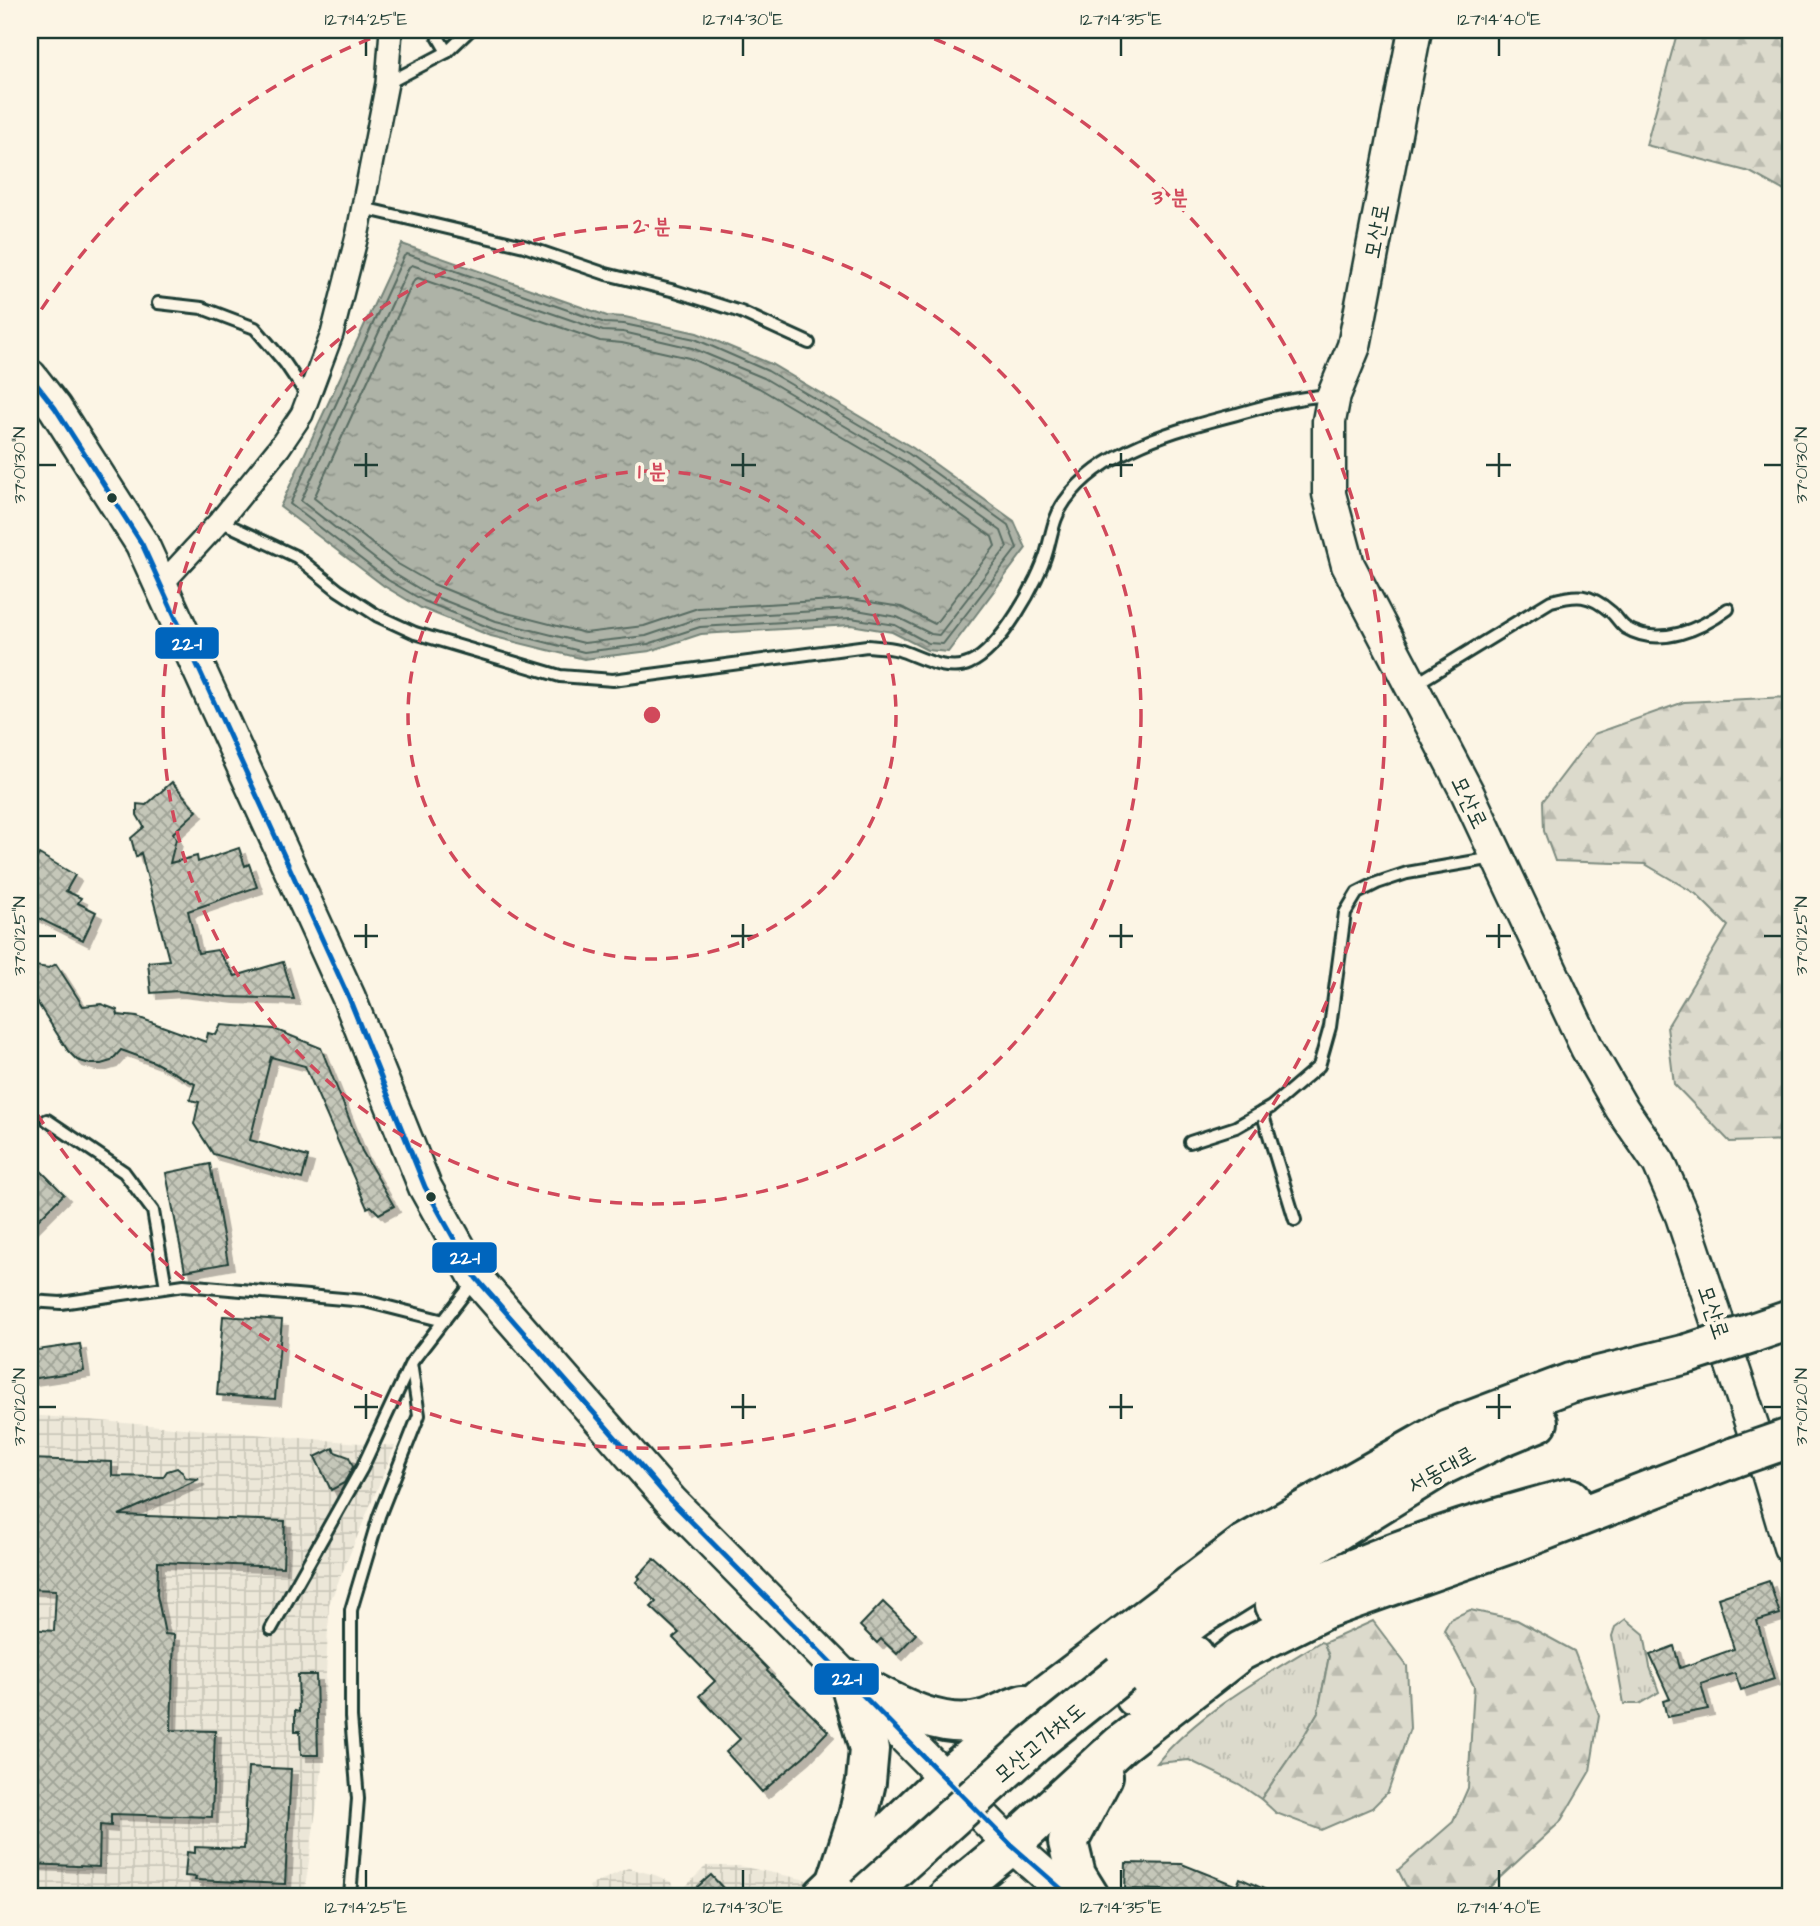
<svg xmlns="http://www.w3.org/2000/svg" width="1820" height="1926" font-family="'Architects Daughter','Poor Story',sans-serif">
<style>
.industrial{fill:url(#industrial-grid)}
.grass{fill:url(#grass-tufts);stroke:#7e8c80;stroke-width:2}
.forest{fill:url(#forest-firs);stroke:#7e8c80;stroke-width:2}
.water{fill:url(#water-ripples);stroke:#758479;stroke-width:2}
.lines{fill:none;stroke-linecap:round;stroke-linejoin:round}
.shore{stroke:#586c62;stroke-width:2}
.building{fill:url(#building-cross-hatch);stroke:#1f3d34;stroke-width:2;filter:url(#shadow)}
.lane-casing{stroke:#1f3d34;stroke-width:16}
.street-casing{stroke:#1f3d34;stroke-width:26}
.secondary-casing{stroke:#1f3d34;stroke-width:37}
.highway-casing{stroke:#1f3d34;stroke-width:44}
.lane{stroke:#fcf5e5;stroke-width:10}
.street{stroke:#fcf5e5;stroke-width:21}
.secondary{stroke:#fcf5e5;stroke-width:32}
.highway{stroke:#fcf5e5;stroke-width:38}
.highway-bridge-casing{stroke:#1f3d34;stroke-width:44;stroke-linecap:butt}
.highway-bridge{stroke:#fcf5e5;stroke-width:38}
.bus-1-casing{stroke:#fcf5e5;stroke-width:10}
.bus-1{stroke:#0065bd;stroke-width:5}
.ticks{fill:none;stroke:#1f3d34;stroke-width:2.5}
.ring{fill:none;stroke:#d1495b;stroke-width:3.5;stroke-dasharray:12 9}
.bus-dot{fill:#1f3d34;stroke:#fcf5e5;stroke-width:2.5}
.labels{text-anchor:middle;stroke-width:7;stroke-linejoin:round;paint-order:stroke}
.street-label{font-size:23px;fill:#1f3d34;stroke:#fcf5e5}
.centre{fill:#d1495b;stroke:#fcf5e5;stroke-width:3.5}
.ring-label{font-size:21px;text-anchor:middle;font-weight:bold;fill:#d1495b;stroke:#fcf5e5;stroke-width:7;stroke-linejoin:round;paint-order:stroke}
.line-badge{stroke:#fcf5e5;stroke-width:2.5}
.badge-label{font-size:19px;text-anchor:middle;font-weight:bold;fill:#fff}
.neatline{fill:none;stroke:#1f3d34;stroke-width:2.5}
.ticks-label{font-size:18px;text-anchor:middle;fill:#1f3d34}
</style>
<defs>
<pattern id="industrial-grid" width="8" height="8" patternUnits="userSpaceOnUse" patternTransform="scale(1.75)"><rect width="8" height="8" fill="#ece7d8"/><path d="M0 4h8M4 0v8" fill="none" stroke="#cac7ba"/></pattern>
<pattern id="grass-tufts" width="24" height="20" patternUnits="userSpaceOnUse" patternTransform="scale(1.75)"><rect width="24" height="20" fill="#dcdacc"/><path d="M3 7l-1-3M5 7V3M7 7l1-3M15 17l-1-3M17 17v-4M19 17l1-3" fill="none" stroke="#bcbcb0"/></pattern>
<pattern id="forest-firs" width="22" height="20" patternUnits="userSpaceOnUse" patternTransform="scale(1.75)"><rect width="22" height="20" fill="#dcdacc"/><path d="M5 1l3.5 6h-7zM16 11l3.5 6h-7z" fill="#bcbcb0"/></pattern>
<pattern id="water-ripples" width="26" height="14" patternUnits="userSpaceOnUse" patternTransform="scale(1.75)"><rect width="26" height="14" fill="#aeb3a7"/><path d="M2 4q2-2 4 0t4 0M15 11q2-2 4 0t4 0" fill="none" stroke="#8d9389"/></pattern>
<pattern id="building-cross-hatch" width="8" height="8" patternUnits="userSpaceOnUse" patternTransform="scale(1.75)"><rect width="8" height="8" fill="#c5c7b9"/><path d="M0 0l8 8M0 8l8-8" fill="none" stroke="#9fa397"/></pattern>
<filter id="shadow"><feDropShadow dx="6" dy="6" stdDeviation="0" flood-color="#0004"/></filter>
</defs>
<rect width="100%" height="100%" fill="#fcf5e5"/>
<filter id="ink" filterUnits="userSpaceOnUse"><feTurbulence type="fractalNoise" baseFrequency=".0143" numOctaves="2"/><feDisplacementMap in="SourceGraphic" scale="14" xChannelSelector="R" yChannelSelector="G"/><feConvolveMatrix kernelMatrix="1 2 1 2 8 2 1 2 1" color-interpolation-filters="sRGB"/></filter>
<g filter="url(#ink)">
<!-- industrial -->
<g class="industrial">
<path d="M30,1415L395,1446L329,1604L322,1768L304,1896H30Z"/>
<path d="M706,1866H739L812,1881L807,1896H593L589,1886L628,1868L655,1875L671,1882L676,1896Z"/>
</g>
<!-- grass -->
<g class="grass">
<path d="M1626,1619L1644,1634L1650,1667L1659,1692L1639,1704H1624L1612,1636L1615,1627Z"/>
<path d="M1320,1642L1324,1643L1329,1656L1318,1712L1301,1741L1261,1799L1239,1784L1189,1760L1157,1763C1196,1714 1266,1675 1320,1642Z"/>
</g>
<!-- forest -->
<g class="forest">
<path d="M1678,30H1790V194L1750,172L1646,145Z"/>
<path d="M1790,697V1140L1730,1142L1674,1084L1667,1027L1728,926L1696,894L1645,864L1555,861L1544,831L1543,801L1594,734L1684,702Z"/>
<path d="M1470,1610L1517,1620L1574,1651L1599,1715L1590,1771L1560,1822L1480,1896H1416L1411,1895L1398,1870L1453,1822L1468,1788L1474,1686L1444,1630L1450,1619Z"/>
<path d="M1373,1621L1407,1666L1410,1728L1388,1792L1372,1808L1321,1830L1276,1813L1261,1799L1301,1741L1318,1712L1329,1656L1324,1643Z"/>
</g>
<!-- water -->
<path class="water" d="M402,244L607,316L625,317L697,333L771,364L913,448L1014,521L1026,548L948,652L927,650L892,632L851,625L701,634L650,651L584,659L491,636L421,608L384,586L280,507Z"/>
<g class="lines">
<!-- shore -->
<g class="shore">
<path d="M407,254L605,323L624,324L695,339L768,371L909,454L1008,525L1017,548L943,644L928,643L895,625L851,618L700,627L648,644L584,652L493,629L424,601L388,580L290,504L404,256Z"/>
<path d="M412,265L603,331L623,332L692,348L764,378L904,461L1001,531L1007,547L939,635L931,634L897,617L851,609L699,618L646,636L584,643L496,621L428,594L393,573L301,501L409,267Z"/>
<path d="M418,278L600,341L622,343L689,358L759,388L898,470L992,537L995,546L935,624L901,607L851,599L698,608L644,626L585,633L499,611L433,584L398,564L314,498L414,280Z"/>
</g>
</g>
<!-- building -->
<g class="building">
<path d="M172,782L197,811L173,833L176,839L170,863L197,856L198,862L239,848L245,866L249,864L257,887L188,911L198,953L217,950L235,976L283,962L294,999L228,997L177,991L151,993L148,962L169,960L141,853L136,857L131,838L144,827L137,815V804L146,805Z"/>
<path d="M39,854L75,875L66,891L81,898L78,903L96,912L83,940L30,914V870Z"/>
<path d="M56,964L83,1006L101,1004L117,1010L118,1015L137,1017L206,1042L208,1033L216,1035L221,1025L274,1029L321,1048L362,1151L394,1206L379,1214L371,1206L367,1208L305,1066L271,1057L250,1140L308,1157L302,1179L213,1154L194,1124L199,1102L190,1100L195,1084L154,1062L121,1050L111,1061L101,1064H90L77,1060L68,1051L30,991L33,986L32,975L35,966L49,968Z"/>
<path d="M30,1160L64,1194L30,1228Z"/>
<path d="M210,1164L228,1263L185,1271L166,1173Z"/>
<path d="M223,1316L282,1320L275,1399L217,1395Z"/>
<path d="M80,1344L84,1371L30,1379V1351Z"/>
<path d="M333,1448L335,1452L349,1457L353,1467L344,1483L331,1490L315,1457Z"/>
<path d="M30,1459L112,1462V1476L163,1477L167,1471L177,1468L183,1473L185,1478L199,1479L119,1515L285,1521L283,1567L158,1562L157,1595L165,1634L174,1635L171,1730L215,1731L212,1817L111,1814V1826L100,1825L99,1867L30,1864V1629L54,1631L56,1590L30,1589Z"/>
<path d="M654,1559L706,1606L768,1669L767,1671L828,1731L804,1756L762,1792L726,1752L740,1739L699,1696L715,1681L673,1638L679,1633L651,1607L656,1602L636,1582L640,1578L638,1576Z"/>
<path d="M1769,1581L1780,1614L1757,1621L1774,1679L1741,1690L1735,1673L1701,1684L1708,1709L1667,1717L1663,1701L1670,1699L1650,1655L1674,1646L1680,1668L1734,1649L1718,1598Z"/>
<path d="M883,1602L916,1634L897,1654L881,1639L877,1643L860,1626Z"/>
<path d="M298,1675H316L318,1755H301L300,1731H295V1711L299,1712Z"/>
<path d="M248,1767L291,1769L285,1884L195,1880L196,1877L185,1876L187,1852L195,1853V1847L244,1849Z"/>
<path d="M1126,1863L1182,1864L1237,1886L1240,1878L1279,1896H1182L1165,1890L1125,1889Z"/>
<path d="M711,1875L730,1896H687Z"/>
</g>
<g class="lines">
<!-- lane casing -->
<g class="lane-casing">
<g id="lane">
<path d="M436,30L437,35L447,52"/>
<path d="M388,83L447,52L470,30"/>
<path d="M363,208L524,246L606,274L675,291L741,312L809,343"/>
<path d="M158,303L202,308L255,328L285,363L308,397"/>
<path d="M220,521L297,557L338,590L378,616L415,633L560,676L613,680L867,646C877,647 889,647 899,650C920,657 948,674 970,663C1000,650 1039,581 1047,551C1052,533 1054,516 1065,501C1101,449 1179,429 1237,414C1269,405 1298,397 1331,395"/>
<path d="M1414,685L1551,601C1577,594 1589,593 1611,612C1616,616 1620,624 1626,628C1660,648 1701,629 1728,609"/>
<path d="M1262,1112L1295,1220"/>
<path d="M47,1120L124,1172L153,1211L166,1287"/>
<path d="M1190,1142L1236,1127L1271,1107L1319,1066L1330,1027L1345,913L1357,893L1377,883L1407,873L1494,858"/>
<path d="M30,1301L61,1303L184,1285L365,1301L444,1321"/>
<path d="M271,1629L362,1468L411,1363L475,1280"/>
<path d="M350,1896L358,1799L351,1717V1610L379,1516L419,1415L411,1363"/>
</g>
</g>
<!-- street casing -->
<g class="street-casing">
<path id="street" d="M161,585L220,521L279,448L302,414L332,334L358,232L387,83L391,30"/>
</g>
<!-- secondary casing -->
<g class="secondary-casing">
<g id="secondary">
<path d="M1415,30L1354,346L1334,395L1329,421V494L1348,565L1467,792L1587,1048L1622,1109L1659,1163L1682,1216L1769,1476L1790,1547"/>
<path d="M30,376L55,408L142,544L349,998L425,1187L476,1278L671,1501L1011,1845L1069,1896"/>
</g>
</g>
<!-- highway casing -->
<g class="highway-casing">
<g id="highway">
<path d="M1752,1333L1790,1320"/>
<path d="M1275,1605C1368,1557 1469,1524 1570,1498"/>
<path d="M1121,1674L1197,1617L1443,1465L1501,1437L1538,1422"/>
<path d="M849,1680C889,1700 937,1732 983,1720C997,1716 1010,1708 1024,1704"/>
<path d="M1135,1697L1194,1655"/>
<path d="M838,1878L858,1817L866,1782L869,1749L849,1680"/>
<path d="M823,1896L946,1778L1042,1698L1245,1544L1448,1429L1570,1383L1687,1354"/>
<path d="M949,1896L1011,1845L1120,1745L1241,1651L1325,1609L1517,1541L1735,1457"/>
<path d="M1089,1896L1076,1875L1068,1842L1103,1776"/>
</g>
</g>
<!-- lane -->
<use href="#lane" class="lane"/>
<!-- street -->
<use href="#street" class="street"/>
<!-- secondary -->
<use href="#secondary" class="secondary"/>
<!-- highway -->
<use href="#highway" class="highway"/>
<!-- highway-bridge casing -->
<g class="highway-bridge-casing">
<g id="highway-bridge">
<path d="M1687,1354L1752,1333"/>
<path d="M1735,1457L1790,1438"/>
<path d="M865,1896L1034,1744L1121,1674"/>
</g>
</g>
<!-- highway-bridge -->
<use href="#highway-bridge" class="highway-bridge"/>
<!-- bus-1 casing -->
<g class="bus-1-casing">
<path id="bus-1" d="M30,376L55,408L142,544L349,998L425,1187L476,1278L671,1501L1011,1845L1069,1896"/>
</g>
<!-- bus-1 -->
<use href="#bus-1" class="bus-1"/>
</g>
</g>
<!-- ticks -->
<path class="ticks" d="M366,38V56M743,38V56M1121,38V56M1499,38V56M366,453V477M743,453V477M1121,453V477M1499,453V477M38,465H56M354,465H378M731,465H756M1109,465H1133M1486,465H1511M1764,465H1782M366,924V948M743,924V948M1121,924V948M1499,924V948M38,936H56M354,936H378M731,936H756M1109,936H1133M1486,936H1511M1764,936H1782M366,1394V1419M743,1394V1419M1121,1394V1419M1499,1394V1419M38,1407H56M354,1407H378M731,1407H756M1109,1407H1133M1486,1407H1511M1764,1407H1782M366,1870V1888M743,1870V1888M1121,1870V1888M1499,1870V1888"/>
<!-- distance rings -->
<g class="ring">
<circle cx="652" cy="715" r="244"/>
<circle cx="652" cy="715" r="489"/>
<path d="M30 327A733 733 0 0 1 389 31M915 31A733 733 0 1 1 30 1103"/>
</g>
<!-- markers -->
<g class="bus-dot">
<circle cx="112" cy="498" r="6"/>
<circle cx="431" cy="1197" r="6"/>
</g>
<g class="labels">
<!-- street labels -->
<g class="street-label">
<text transform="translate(1376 231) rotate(-79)" y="8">모산로</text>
<text transform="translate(1470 802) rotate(64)" y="8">모산로</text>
<text transform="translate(1714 1312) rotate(71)" y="8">모산로</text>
<text transform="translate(1441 1469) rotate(-29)" y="8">서동대로</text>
<text transform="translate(1039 1742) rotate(-40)" y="8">모산고가차도</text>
</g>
</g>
<circle cx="652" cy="715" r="10" class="centre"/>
<g class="ring-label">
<text x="1170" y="204">3 분</text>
<text x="652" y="233">2 분</text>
<text x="652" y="478">1 분</text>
</g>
<g class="line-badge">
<rect x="154" y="626" width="66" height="34" rx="7" fill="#0065bd"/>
<rect x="431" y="1241" width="67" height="33" rx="7" fill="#0065bd"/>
<rect x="813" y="1662" width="67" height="34" rx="7" fill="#0065bd"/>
</g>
<g class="badge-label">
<text x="187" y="650">22-1</text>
<text x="465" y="1264">22-1</text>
<text x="847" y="1685">22-1</text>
</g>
<!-- margin -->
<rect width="1820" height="1926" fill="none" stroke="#fcf5e5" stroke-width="77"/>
<rect x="38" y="38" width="1744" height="1850" class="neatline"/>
<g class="ticks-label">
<text x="366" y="25">127°14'25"E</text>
<text x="743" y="25">127°14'30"E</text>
<text x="1121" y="25">127°14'35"E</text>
<text x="1499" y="25">127°14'40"E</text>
<text transform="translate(19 465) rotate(-90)" y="6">37°01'30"N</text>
<text transform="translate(1801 465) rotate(-90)" y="6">37°01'30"N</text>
<text transform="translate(19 936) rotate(-90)" y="6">37°01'25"N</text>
<text transform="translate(1801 936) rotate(-90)" y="6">37°01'25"N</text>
<text transform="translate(19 1407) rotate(-90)" y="6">37°01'20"N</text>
<text transform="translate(1801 1407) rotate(-90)" y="6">37°01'20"N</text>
<text x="366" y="1913">127°14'25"E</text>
<text x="743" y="1913">127°14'30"E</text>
<text x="1121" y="1913">127°14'35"E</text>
<text x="1499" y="1913">127°14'40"E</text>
</g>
</svg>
